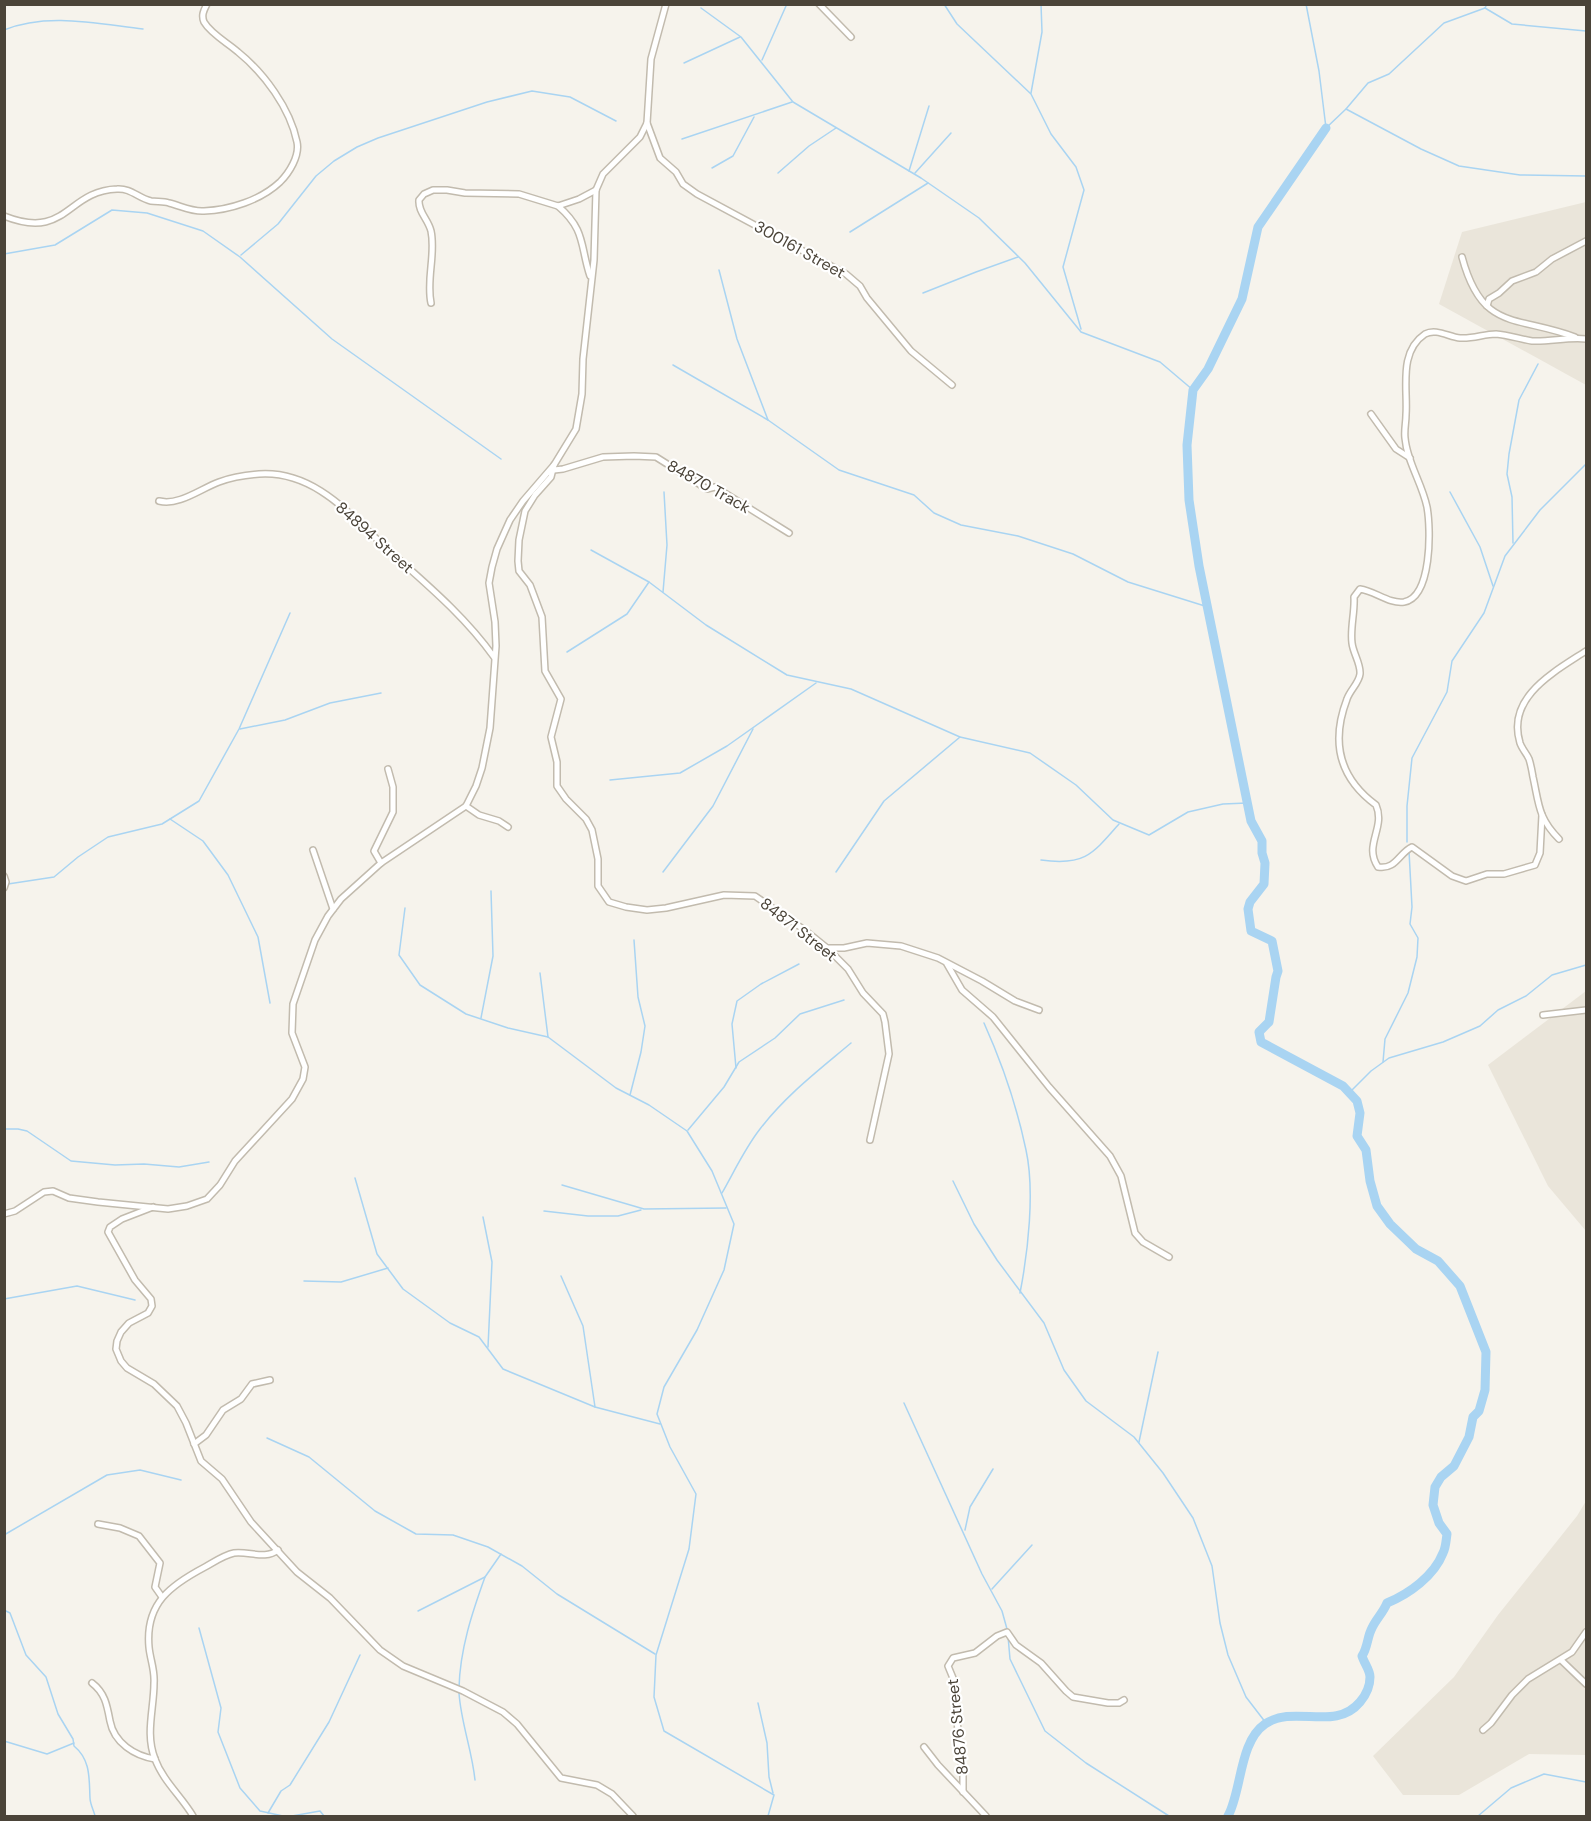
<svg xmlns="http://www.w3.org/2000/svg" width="1591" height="1821" font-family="'DM Sans',sans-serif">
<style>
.residential{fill:#eae5da}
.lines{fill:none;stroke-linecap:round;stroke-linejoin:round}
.stream{stroke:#a9d4f2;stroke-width:1.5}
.river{stroke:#a9d4f2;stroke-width:9}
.minor-casing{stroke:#c2bbae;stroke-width:8}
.minor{stroke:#fff;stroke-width:5}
.labels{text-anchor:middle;stroke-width:4.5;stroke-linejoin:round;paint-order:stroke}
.street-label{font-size:16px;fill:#4b4439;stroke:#fff}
</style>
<rect width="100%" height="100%" fill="#f6f3ec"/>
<!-- residential -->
<g class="residential">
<path d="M1586,202V385L1439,304L1462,232Z"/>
<path d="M1586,991V1231L1548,1186L1488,1065Z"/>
<path d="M1586,1501V1755L1529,1754L1459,1795H1403L1373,1756L1454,1677L1498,1615L1577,1516Z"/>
</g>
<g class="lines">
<!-- stream -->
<g class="stream">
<path d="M944,4L957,24L1031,94L1051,134L1076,167L1084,190L1063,267L1081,329"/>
<path d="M1306,4L1319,71L1326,128"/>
<path d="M701,8L741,37L793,102L921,178L979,218L1025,263L1081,332L1160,362L1193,390"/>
<path d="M1485,8L1512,24L1586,31"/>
<path d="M4,30C47,12 99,24 143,29"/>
<path d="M762,60L786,6"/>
<path d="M684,63L740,37"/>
<path d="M1031,93L1042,32L1041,4"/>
<path d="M1346,109L1421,149L1459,166L1520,175L1586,176"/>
<path d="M1326,128L1346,109L1368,83L1389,74L1444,23L1485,8L1487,4"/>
<path d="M682,139L792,102"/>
<path d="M712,168L733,156L754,117"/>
<path d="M909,171L929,106"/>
<path d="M778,173L809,146L836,128"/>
<path d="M915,173L951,133"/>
<path d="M850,232L928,183"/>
<path d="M4,254L55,245L112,210L147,213L203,231L240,257L332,339L501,459"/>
<path d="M241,255L278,224L316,176L334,161L357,147L378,138L487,102L532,91L570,97L616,121"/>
<path d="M719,270L737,339L768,420"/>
<path d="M923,293L976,272L1018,257"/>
<path d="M673,365L768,420L839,470L914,495L934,513L961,525L1018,536L1073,554L1128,582L1208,607"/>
<path d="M1450,492L1480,547L1493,586"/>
<path d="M1513,543L1512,497L1507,474L1509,454L1519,400L1538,364"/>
<path d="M591,550L649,582L706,625L787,675L851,689L960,737L1030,753L1076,785L1113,820L1149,835L1188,812L1223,804L1247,803"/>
<path d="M663,592L667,545L664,492"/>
<path d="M567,652L627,614L649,582"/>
<path d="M240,729L285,720L330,703L381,693"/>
<path d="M610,780L680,773L727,746L816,683"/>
<path d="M170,819L203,841L228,875L258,937L270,1003"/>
<path d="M1407,842V806L1412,758L1447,692L1452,661L1484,613L1505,556L1540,510L1586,464"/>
<path d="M1041,860C1084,866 1092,855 1119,824"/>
<path d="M663,872L713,806L753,729"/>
<path d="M836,872L884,801L960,737"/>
<path d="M8,884L54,877L78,857L108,837L162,824L199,801L239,729L290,613"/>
<path d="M405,908L399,955L420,985L466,1014L508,1028L548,1037L616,1088L649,1105L687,1131L712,1171L734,1224L724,1270L697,1330L664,1387L657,1414L670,1447L696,1494L689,1549L656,1655L654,1697L664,1731L774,1795L768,1816"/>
<path d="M540,973L548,1037"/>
<path d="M481,1018L493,956L491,891"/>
<path d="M984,1023C1002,1063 1017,1107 1026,1150C1035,1191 1028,1252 1020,1293"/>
<path d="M1383,1062L1385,1039L1408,993L1417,957L1418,938L1410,924L1412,907L1409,851"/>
<path d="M736,1068L732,1024L737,1001L761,984L799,964"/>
<path d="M1349,1093L1371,1071L1389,1058L1443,1042L1480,1026L1498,1010L1526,996L1552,975L1586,965"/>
<path d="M630,1095L641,1052L645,1026L638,997L634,940"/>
<path d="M4,1129H18L27,1131L71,1161L115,1165L144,1164L179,1167L209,1162"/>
<path d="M688,1130L724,1087L739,1062L775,1038L800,1014L844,1000"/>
<path d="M355,1178L377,1254L403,1289L450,1323L479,1337L503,1369L595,1407L660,1424"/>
<path d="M953,1181L974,1224L997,1260L1044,1323L1064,1370L1086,1401L1134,1437L1163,1473L1193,1518L1212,1566L1220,1623L1228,1655L1246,1697L1266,1723"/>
<path d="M562,1185L644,1209L726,1208"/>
<path d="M722,1193C734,1172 745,1148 760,1129C786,1095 819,1070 851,1043"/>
<path d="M544,1211L588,1216H618L641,1210"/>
<path d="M483,1217L492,1262L488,1347"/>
<path d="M561,1276L583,1326L595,1407"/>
<path d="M304,1281L341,1282L388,1268"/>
<path d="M4,1299L77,1286L135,1300"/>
<path d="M904,1403L982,1574L1002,1611L1007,1629"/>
<path d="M267,1438L309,1457L375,1511L416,1534L453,1535L488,1547L522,1566L557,1594L655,1654"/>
<path d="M1139,1442L1158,1352"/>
<path d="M965,1530L970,1507L993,1469"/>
<path d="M4,1535L107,1475L140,1470L181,1480"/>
<path d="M992,1589L1032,1545"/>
<path d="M4,1610L10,1613L26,1655L46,1677L58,1714L73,1739L74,1746C91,1760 89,1779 90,1798C90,1804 94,1811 95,1816"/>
<path d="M418,1611L485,1577L501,1554"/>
<path d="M199,1628L221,1708L218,1732L240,1788L260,1811L283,1816"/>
<path d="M1008,1636L1010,1659L1045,1731L1086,1763L1169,1816"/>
<path d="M459,1688C460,1649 472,1613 485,1577"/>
<path d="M459,1693C461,1723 472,1750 475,1780"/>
<path d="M758,1703L767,1743L769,1777L773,1793"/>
<path d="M4,1741L47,1754L74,1743"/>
<path d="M268,1813L281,1791L290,1785L329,1722L360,1655"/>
<path d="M292,1816L320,1811L324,1816"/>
<path d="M1478,1816L1511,1788L1544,1774L1586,1782"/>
</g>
<!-- river -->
<path class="river" d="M1228,1816C1242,1790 1239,1742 1265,1724C1295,1704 1335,1732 1360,1702C1366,1695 1370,1686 1370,1677C1370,1670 1364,1663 1362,1656C1368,1647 1367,1637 1372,1628C1376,1619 1383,1613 1387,1603C1409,1594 1434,1576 1443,1553C1446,1547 1446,1540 1447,1534L1439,1523L1433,1505L1435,1487L1441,1477L1454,1466L1469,1437L1473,1417L1479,1411L1485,1390L1486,1352L1460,1286L1438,1261L1416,1249L1390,1224L1377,1206L1370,1181L1366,1150L1357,1136L1360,1113L1357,1101L1343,1086L1261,1042L1259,1032L1269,1022L1276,977L1278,971L1272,941L1251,931L1248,909L1250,902L1264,884L1265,863L1262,853V841L1251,821L1199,566L1189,500L1187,445L1193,390L1208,369L1242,299L1258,227L1326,128"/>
<!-- minor casing -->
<g class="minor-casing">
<g id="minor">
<path d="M819,4L851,37"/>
<path d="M647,123L660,158L676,172L683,184L697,194L846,274L860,286L867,298L911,351L952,385"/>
<path d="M558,206C586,230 580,246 590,276"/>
<path d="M4,216C67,241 66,191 117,189C131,188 138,198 151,201C157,202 163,201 169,203C181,206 192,212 204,211C230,210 261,200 280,182C289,173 300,156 297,142C290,108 264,73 238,52C228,43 211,34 204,22C201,15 204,10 207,4"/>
<path d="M1462,257C1482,332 1516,315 1575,337"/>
<path d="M431,303C426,279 436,254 431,231C428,219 418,212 419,200L424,194L433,190H447L465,193L519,194L558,206L579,199L596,190"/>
<path d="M1487,306L1489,299L1499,293L1512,281L1536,272L1552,259L1586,241"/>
<path d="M1371,414L1396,449L1410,458"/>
<path d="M554,465L551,477L535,495L525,511L519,540L518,561L519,571L530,585L542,617L545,671L561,699L551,737L557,762V786L566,799L586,819L592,830L598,859V886L609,902L626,907L647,910L666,908L724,895L755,896L806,931L827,948L848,969L863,993L883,1014L885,1022L889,1054L870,1140"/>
<path d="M554,470L563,469L603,457L634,456L656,457L707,489L715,487L789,533"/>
<path d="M159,501C179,506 200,489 219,482C232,477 245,475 259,474C318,470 355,521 395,556C431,588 466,618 494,657"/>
<path d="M466,806L479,815L499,821L508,827"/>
<path d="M1542,815L1540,853L1535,865L1504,874H1487L1466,881L1452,876L1412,847C1399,853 1396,870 1378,867C1363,845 1386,828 1376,805C1338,777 1331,741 1347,699C1350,690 1359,683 1360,674C1361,664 1353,653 1352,643C1350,628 1355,612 1354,597L1360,589C1375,591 1389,604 1404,602C1432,597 1431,529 1427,507C1422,483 1407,462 1405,438C1404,430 1406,423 1406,415C1408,389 1398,352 1425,334C1436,328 1449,337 1460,338C1473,339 1484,334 1496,334C1508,335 1520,339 1532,341C1550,342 1568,337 1586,339"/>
<path d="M1559,839C1538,818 1539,804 1533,777C1532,771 1531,765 1529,759C1527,754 1522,749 1520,743C1506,697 1554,672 1586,651"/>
<path d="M313,850L333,909"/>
<path d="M381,863L374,851L393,812V787L388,769"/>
<path d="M4,876L6,882L4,888"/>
<path d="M827,948H844L867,943L901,946L938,958L982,981L1015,1001L1039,1010"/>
<path d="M947,964L962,990L993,1017L1049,1087L1110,1156L1121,1176L1135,1233L1143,1242L1169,1257"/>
<path d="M1543,1015L1586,1010"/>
<path d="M153,1207L122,1219L110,1227L108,1232L135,1280L151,1299L152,1306L148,1313L129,1323L121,1332L117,1341L116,1349L121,1361L127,1368L154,1384L177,1406L186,1423L201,1461L222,1479L251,1522L297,1572L330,1598L380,1650L403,1666L463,1691L503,1712L517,1724L561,1778L597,1785L612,1794L633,1816"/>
<path d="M4,1214L15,1211L44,1192L53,1191L69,1198L98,1202L168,1209L187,1206L207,1199L220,1185L235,1161L292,1099L303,1079L305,1067L292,1033L293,1004L315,940L328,916L341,899L381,863L466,806L476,786L482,768L490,728L496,646L495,622L489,583L492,567L497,549L510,520L523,501L554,465L576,429L582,394L583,359L594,260L596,190L603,174L640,137L647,123L651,59L666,4"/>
<path d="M194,1444L206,1435L223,1410L241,1399L252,1384L270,1380"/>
<path d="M98,1524L120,1528L139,1536L160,1563L155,1587L162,1597"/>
<path d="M1561,1660L1586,1684"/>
<path d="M92,1683C105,1693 107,1705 110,1721C114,1743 135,1756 155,1759"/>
<path d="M1483,1730L1491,1723L1512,1695L1528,1679L1572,1652L1586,1632"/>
<path d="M924,1747L938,1765L986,1816"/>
<path d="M963,1792V1772L959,1751L955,1683L948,1666L953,1658L975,1653L997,1636L1007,1632L1016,1645L1041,1663L1066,1691L1073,1697L1108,1703H1119L1124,1700"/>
<path d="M193,1816C182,1797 163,1781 155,1759C145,1734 154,1709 154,1683C155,1670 150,1659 149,1647C145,1603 171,1585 205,1567C214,1562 224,1555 234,1553C249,1551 265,1560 278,1550"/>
</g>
</g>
<!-- minor -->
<use href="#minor" class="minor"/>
</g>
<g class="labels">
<!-- street labels -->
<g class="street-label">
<text transform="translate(800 249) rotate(29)" y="6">300161 Street</text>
<text transform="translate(709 486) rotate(29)" y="6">84870 Track</text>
<text transform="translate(375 537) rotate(42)" y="6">84894 Street</text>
<text transform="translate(799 929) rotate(38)" y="6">84871 Street</text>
<text transform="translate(957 1727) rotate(-96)" y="6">84876 Street</text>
</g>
</g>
<!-- border -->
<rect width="1591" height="1821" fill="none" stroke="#4b4439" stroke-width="12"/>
</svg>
